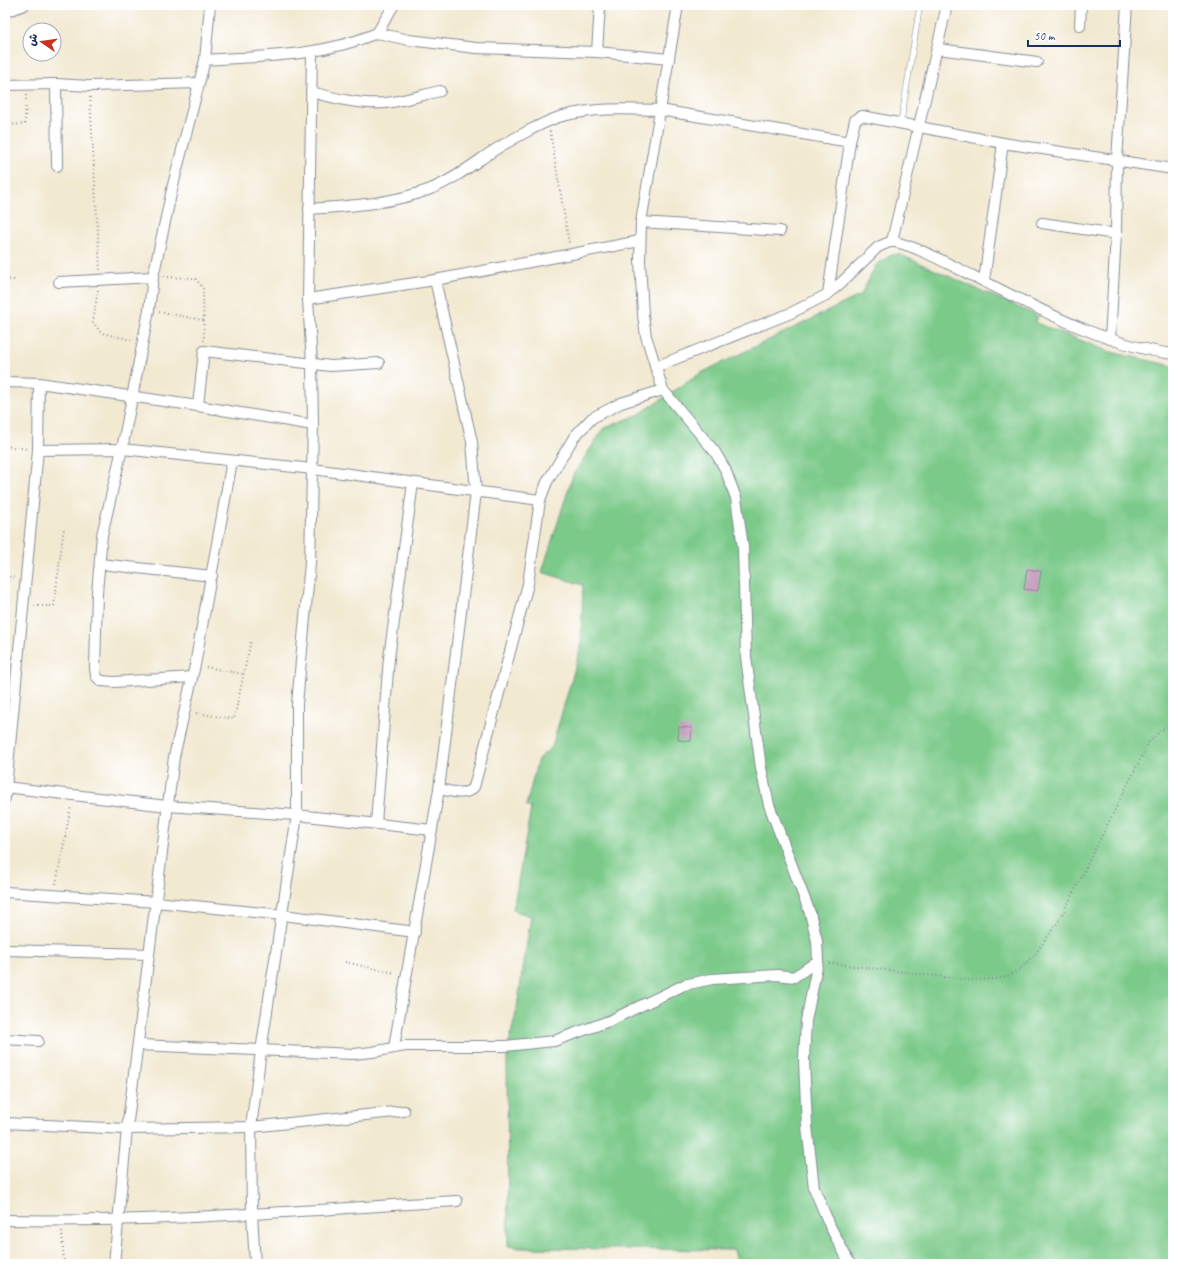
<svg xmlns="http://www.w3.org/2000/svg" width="1178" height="1269" font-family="Caveat,'Playpen Sans Arabic',sans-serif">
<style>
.green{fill:#7cca8a;stroke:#4c7c74}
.building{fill:#c398bc}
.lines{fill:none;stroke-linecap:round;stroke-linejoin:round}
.lane-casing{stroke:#868c98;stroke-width:6}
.street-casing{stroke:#868c98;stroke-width:12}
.path{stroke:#868c98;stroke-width:2;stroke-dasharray:1 3;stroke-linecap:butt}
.lane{stroke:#fff;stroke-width:5}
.street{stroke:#fff;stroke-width:10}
</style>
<rect width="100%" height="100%" fill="#fff"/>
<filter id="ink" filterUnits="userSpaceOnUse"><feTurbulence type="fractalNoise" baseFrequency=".025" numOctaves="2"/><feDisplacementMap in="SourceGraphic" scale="8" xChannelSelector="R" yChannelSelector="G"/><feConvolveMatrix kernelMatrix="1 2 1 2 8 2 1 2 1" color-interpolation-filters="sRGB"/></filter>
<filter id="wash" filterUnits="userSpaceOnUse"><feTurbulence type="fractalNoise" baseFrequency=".012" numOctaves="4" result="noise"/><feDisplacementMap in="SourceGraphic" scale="16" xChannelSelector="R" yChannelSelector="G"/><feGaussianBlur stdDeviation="0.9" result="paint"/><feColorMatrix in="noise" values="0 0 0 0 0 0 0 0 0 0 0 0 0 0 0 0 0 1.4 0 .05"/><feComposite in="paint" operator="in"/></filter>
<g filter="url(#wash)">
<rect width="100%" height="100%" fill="#f2e9d1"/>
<!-- green -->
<path class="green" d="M899,254L1038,316L1036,323L1111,352L1173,366V1264H738L734,1250L520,1248L508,1246L507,1052L517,1008L531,916L513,910L531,808L526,806L538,759L552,747L581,647L583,585L542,572L573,475L604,428L638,415L701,373L861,295L876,265L891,255Z"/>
<g id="blocks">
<!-- building -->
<g class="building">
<path d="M1027,569L1041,571L1038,591L1024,589Z"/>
<path d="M679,727L692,728L691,741L678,740Z"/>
</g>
</g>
</g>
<g filter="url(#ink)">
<use href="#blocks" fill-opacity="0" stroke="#868c98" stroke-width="1"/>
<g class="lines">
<!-- lane casing -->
<g class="lane-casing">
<path id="lane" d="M901,122L920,5"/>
</g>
<!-- street casing -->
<g class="street-casing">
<g id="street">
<path d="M678,5L641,222L640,261L643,315L646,336L663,390L715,452L725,469L736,498L743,547L746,657L761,768L769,805L810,913L817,941L818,961L806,1021L804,1060L807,1126L814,1188L830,1226L850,1264"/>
<path d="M5,12L24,5"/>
<path d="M1080,26L1081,5"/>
<path d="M377,33L409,40L476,48L597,52L669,59"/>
<path d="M938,49L1037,62"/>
<path d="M597,52L600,5"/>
<path d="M205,60C265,56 320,57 377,33L394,5"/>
<path d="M56,84L57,166"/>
<path d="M5,85L56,84L90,86L199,83"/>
<path d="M311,92C334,98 360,105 385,103C403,101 422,95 440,91"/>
<path d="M309,209C349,206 390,204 428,190C452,181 472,165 493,151C509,141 546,120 563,116C595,107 628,109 660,110L850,142"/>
<path d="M641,222L780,231"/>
<path d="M1042,223L1116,234"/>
<path d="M892,241L947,5"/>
<path d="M984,281L1003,143"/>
<path d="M59,282L153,277"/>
<path d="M828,294L850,142L855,120L862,116L1003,143L1173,169"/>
<path d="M308,299L435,280L640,241"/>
<path d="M1110,339L1116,234L1117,160L1127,5"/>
<path d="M655,367L791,313L828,294L844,280L878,247L892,241C921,248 946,263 973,276C1036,307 1102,345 1173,354"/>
<path d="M5,382L39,383L198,406L313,425"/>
<path d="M198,406L204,351L331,366L379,363"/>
<path d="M38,450L122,449L313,469L540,500"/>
<path d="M100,564L212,576"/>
<path d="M192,677L114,682L101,681L96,676L95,668L97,593L102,535L122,449L149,310L153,277L173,185L205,60L210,5"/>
<path d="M5,787L167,806L297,815L432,830"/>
<path d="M439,789C451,791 465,797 474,787L528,584L540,500L547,482L574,437L592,418L621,403L663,390"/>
<path d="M5,798L38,450L39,383"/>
<path d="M376,823L389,658L413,483"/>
<path d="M5,892L156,902L283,915L415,932"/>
<path d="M5,950L149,954"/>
<path d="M5,1039L38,1041"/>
<path d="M138,1045L354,1054L372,1052L405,1046H505L554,1041L609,1021L684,985L712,979L777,975L794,977L818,961"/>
<path d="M394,1047L439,789L476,492L472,442L435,280"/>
<path d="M5,1123L127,1129L251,1127L404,1111"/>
<path d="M5,1220C156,1223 307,1210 457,1201"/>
<path d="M114,1264L127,1129L174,757L195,665L232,461"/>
<path d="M255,1264L252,1214L251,1127L261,1051L297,815V704L310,563L313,425L312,364L308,299L312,53"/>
</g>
</g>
<!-- path -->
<g class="path">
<path d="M90,97L100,270"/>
<path d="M5,125L25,124L26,95"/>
<path d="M550,131L569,243"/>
<path d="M164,277L195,278L203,288L204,341"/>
<path d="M5,279L15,280"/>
<path d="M98,290L93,322L101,333L132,340"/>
<path d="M159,312L203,320"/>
<path d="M5,446L28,449"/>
<path d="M5,576L16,578"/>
<path d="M34,606H54L64,528"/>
<path d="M206,667L243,674"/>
<path d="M196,713L234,719L251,640"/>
<path d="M56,884L71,806"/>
<path d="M345,962L395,973"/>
<path d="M829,963L969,980L994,979L1009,976L1019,970L1036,953L1060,919L1149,742L1162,729L1173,725"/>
<path d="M62,1231L64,1264"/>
</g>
<!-- lane -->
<use href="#lane" class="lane"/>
<!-- street -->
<use href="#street" class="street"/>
</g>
</g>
<!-- margin -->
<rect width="1178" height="1269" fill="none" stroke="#fff" stroke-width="20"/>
<!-- north arrow -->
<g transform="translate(42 42) rotate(283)"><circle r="19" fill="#ffffff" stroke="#a4acbf"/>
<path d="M0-3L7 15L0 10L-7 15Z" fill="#c8321e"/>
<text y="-6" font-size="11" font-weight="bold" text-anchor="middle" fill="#1b2f5e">ش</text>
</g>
<!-- scale -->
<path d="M1028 40v6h92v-6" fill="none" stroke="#1b2f5e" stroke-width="2"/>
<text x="1034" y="40" font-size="12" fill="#1b2f5e" stroke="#ffffff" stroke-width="3" paint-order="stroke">50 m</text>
</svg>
